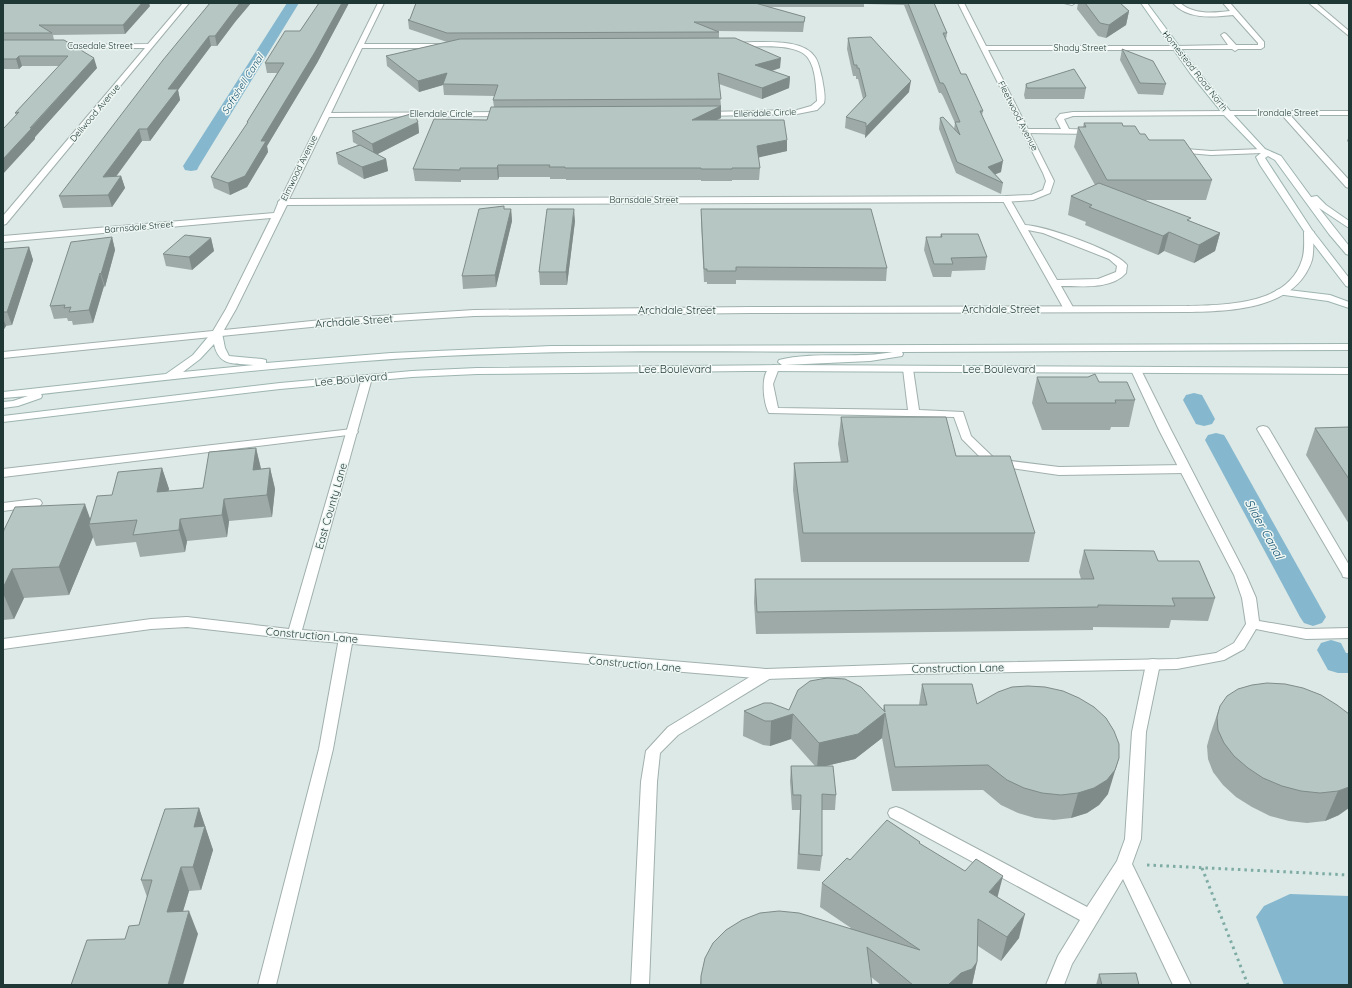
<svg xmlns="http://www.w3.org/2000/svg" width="1352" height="988" font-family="Quicksand,sans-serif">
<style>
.water{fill:#85b7ce}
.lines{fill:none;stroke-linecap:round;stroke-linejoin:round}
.canal{fill:#85b7ce;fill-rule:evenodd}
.lane-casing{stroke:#a0b0ad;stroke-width:2}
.street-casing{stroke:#a0b0ad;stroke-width:2}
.secondary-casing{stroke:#9db4b0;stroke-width:2}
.path{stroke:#7eaca5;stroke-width:3;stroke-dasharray:2.5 4;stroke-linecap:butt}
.lane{fill:#fff;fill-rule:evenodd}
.street{fill:#fff;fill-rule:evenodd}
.secondary{fill:#fff;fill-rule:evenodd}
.wall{fill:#9daaa7}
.shaded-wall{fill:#7f8b88}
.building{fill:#b6c6c2;stroke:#7f8b88}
.labels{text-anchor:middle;stroke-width:3;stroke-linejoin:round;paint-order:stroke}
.far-street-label{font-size:9px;fill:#1f3835;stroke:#edf6f3}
.far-water-label{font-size:10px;font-style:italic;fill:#1b5572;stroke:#edf6f3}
.street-label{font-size:11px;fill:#1f3835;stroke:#edf6f3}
.water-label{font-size:12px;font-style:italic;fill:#1b5572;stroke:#edf6f3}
</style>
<rect width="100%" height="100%" fill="#dde9e6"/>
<!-- water -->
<path class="water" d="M1290,894L1349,896V985H1284L1256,917L1264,906Z"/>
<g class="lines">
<!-- canal -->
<g class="canal">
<path d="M287,3H299L199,166L197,170L191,171L185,170L183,166Z"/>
<path d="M1194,393L1202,395L1215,419L1212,424L1204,426L1196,424L1183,400L1186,395Z"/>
<path d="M1216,433L1224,435L1227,440L1326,617L1322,623L1313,626L1304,623L1300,617L1205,440L1208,435Z"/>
<path d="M1331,640L1341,643L1346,653H1349V673H1338L1328,670L1317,650L1321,643Z"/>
</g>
<!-- lane casing -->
<g class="lane-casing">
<g id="lane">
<path d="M1064,3H1075L1072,5Z"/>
<path d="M1173,3H1180C1194,15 1213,13 1230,11L1223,3H1230L1264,42V47L1261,49H1238L1235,51L1232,49H1174V47L1176,46L1228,45L1221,35L1224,33L1226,34L1236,45H1258V43L1233,15C1213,17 1188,20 1173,3Z"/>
<path d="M1227,111L1231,113L1230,115L1073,116L1064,119L1069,129L1095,130V134H1092L1026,133L1022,131L1026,129H1061L1056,119L1060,114L1073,112Z"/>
<path d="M1173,148L1211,151L1262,149L1266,151L1262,153L1211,155L1176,152H1173Z"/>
<path d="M1006,196L1010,199L1025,225C1045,226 1115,250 1127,265L1126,273C1111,290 1080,286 1061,286L1074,309L1073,311H1065L1002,199ZM1028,230L1043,233L1109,259L1117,266L1116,272L1098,279L1057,280Z"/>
<path d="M774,365L779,368L773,384L778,408L908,410L903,369L908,366L913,369L919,410L963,412L971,436L995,459L1059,467L1185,465L1189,467L1191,469L1189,471L1185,473L1059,475L991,465L987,464L962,439L954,417L769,413C763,403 759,369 774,365Z"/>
<path d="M1263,426L1267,427L1269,429L1349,565V578L1343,577L1342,574L1257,429L1259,427Z"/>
<path d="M352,429L356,430L358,432L356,434L3,477V469Z"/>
<path d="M36,499L40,500L42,503L40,506L3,511V503Z"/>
<path d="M346,633L351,635L353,638L333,749L276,985H258L319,749L339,638L341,635Z"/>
<path d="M1153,659L1158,660L1160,664L1146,732L1141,839L1132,864L1191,985H1173L1123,879L1072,964L1064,985H1046L1058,956L1080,920L890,817L888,813L890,809L896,807L902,809L1087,907L1117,861L1125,839L1132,732L1146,664L1148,660Z"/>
<path d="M766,669L771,670L773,674L771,678L678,735L660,753L657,782L649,985H631L641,782L646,751L668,727L761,670Z"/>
</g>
</g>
<!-- street casing -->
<g class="street-casing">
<g id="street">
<path d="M183,3H189L6,224L3,225V216L145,48H59L56,46L57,45L148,44Z"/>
<path d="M378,3H384L364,44H445L448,46L445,48H362L331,113L505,112L509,114L505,116L329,117L289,199L1006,196L1031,195L1043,190L1046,181L1043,173L958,3H964L986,46H1176L1179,48L1176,50H988L1054,181L1050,193L1033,200L1006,202L287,205L236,309L224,330L331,319L474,310L750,307L1187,306C1226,305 1288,305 1302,260C1305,251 1304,241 1304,232L1309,229L1314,232C1313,241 1314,251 1312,260C1296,310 1230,311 1187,312L750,313L474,316L331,325L3,358V352L213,331L226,309L271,218L3,242V236L274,213L278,203V202L280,200Z"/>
<path d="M1309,3H1316L1349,31V36Z"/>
<path d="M754,42C772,42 804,40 815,57C819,63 820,71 822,78C823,85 826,96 824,103L817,110L797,114L703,116L702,114L706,112L797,110L811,106L817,101C816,88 816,69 808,58C797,42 754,47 736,47L733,45L736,43Z"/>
<path d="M1224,111H1349V115H1290L1349,180V188L1346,187L1282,115H1227L1223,113Z"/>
<path d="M1136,367L1141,370L1171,430L1246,575L1256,598L1259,621L1306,629L1349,628V638L1306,639L1256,629L1244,649L1224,660L1177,669L911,674L766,679L294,639L187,627L151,629L3,649V639L151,619L187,617L289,629L362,378L367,375L372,378L302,630L766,669L911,664L1177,659L1216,653L1234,643L1246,624L1242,598L1234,575L1159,430L1131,370Z"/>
</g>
</g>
<!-- secondary casing -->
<g class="secondary-casing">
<g id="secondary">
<path d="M1141,3H1147L1196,69L1230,111L1265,149L1281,156L1311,197L1317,196L1326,205L1349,221V228L1319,208L1349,246V255L1346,254L1329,234L1275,160L1268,156L1265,158L1312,230L1349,278V287L1346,286L1306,234L1260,165L1256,157L1261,153L1224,115L1190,73Z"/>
<path d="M1280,289L1330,295L1349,302V308L1328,301L1277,294L1275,292L1277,290Z"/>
<path d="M217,330L222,333L225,348L229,356L262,359L266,360V363L391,353L551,346L1349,344V350L902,352L903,354L902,356L870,361L784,365L1349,368V374L746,371L477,374L412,377L280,389L3,422V416L280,383L412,371L477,368L782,365L778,362L779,360C816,351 856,359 893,352C743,352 593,349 443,356C308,363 175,379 41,394L42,396L41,398L18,406L3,408V402L13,401L28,396L3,398V392L166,374L193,355L213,331ZM214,344C219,367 234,363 254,365L183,372L200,359Z"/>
</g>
</g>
<!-- path -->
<g class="path">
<path d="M1147,865L1349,875"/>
<path d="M1202,868L1248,985"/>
</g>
<!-- lane -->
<use href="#lane" class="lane"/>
<!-- street -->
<use href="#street" class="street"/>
<!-- secondary -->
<use href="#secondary" class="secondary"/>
</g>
<!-- wall -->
<g class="wall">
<path d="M3,3L150,6L125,34L53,35L54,40L97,68L35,137V139L16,115L15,113L59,66H22L19,69H3Z"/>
<path d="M210,3H251L235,22L217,46H211L178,90L180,100L150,141H142L115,176H121L125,188L112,207L63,208L59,196Z"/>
<path d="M319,3H349L317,63L267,146L268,152L247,187L230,195L214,188L211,177L247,124V122L277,73H267L265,63L300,31Z"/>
<path d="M416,3H934L947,33L946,40L961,74L983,111L982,115L1001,172L995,174L1003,183L1001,194L956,173L939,129L940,118L954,129L955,123L943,96L941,93H939L904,5L864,4V7H769L805,17L803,32L717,31L719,32V38L780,68L772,71L790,77L789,88L762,99L719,84L721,106V118L716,120L787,151L758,157L760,168L759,180H732V181H701V180H566V179H550V177H499L498,180H461V182L415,181L413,169L487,120L494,107L493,100L495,96L444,95L443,85L419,92L387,66L386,56L447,42L409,29L408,20L410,19Z"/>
<path d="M1078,3H1120L1129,11L1126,25L1106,38L1098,36L1077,9Z"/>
<path d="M848,38L909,92L865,138V135L845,128L846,117L863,99L858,79H856V76H853L847,49Z"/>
<path d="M1122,49L1166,84L1163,95L1138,94L1120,60Z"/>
<path d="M1026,84L1086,88L1084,99H1025L1024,95Z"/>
<path d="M418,122L419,133L377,154L386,159L388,171L364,179L338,164L336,153L358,145L353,142L352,131Z"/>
<path d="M1084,123L1123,126L1140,134L1212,180L1206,200H1145L1190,221L1220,233L1215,251L1194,263L1164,251L1158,255L1085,225L1086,222L1068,215L1071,196L1095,185L1074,147L1078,127H1083Z"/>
<path d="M1349,136V143L1347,141Z"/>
<path d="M504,206V209H511L512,221L496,287L463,289L462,276Z"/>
<path d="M701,209L887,268L886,281L736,280V284H707V282H704L701,221Z"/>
<path d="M575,221L567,285H540L539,272Z"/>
<path d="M941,234L987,257L985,270L952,271L951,277H933L924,250L926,237H940Z"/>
<path d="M112,237L115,250L105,287L104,286L93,323L73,325L72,321H68L67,318L54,319L50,306Z"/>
<path d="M211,238L214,251L192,270L166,266L163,254Z"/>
<path d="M29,247L33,260L12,325L6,326L4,329H3V249Z"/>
<path d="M1037,377L1099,382L1135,400L1129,427H1111L1110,430H1042L1032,403Z"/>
<path d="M841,417L956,456L1035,533L1029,562H801L793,490L794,463H841L838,444Z"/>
<path d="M1349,427V524L1306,455L1315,428Z"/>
<path d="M256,448L261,469L270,468L275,489L272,517L229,521L227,537L187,541L185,552L140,557L136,542L96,546L93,537L69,595L24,598L14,619L3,620V532L90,518L112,495L162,468L169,489L168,491L203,488Z"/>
<path d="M1084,550L1158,561L1215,598L1208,621L1171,620L1169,628L1093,627V630L756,634L754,602L755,579H1081L1079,572Z"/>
<path d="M922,684L977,704L1108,794L1099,805L1087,813L1071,818L1054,820L1035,818L1018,813L1001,805L983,790L892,791L882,738L855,759L826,766L836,795L835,810H822V856L820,871L797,869L800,810H792L790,781L791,766H815L791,739L770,746L763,745L743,736L744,711L789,710H883L884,705H919Z"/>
<path d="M1337,705L1339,815L1325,821L1307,823L1289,821L1270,816L1252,807L1236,797L1223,785L1213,772L1208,759L1207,746L1210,735L1220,706Z"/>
<path d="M199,808L213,850L201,890L189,891L183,911L198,934L125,939L139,925L147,897L141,880Z"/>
<path d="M920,844L998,897L1019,938L1001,961L978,946L977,962L972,985H881L871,977L872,985H700L701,976L851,928L820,907L822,883L850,860Z"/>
<path d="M1099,974L1139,985H1096Z"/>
</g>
<!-- shaded-wall -->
<g class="shaded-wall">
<path d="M142,3H149L150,6L125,34L123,25Z"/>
<path d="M240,3H251L235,22L217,46L215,36L233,12Z"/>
<path d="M342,3H349L317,63L267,146L268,152L247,187L230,195L228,183Z"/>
<path d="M1129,11L1126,25L1106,38L1109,25Z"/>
<path d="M209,36L211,46L178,90L180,100L150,141L147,129L168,89Z"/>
<path d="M19,56L22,66L19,69L16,59Z"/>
<path d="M94,58L97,68L35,137V139L3,174V159Z"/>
<path d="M781,58L780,68L755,76V65Z"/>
<path d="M447,73L443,85L419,92L418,81Z"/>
<path d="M790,77L789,88L762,99V88Z"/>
<path d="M911,81L909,92L865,138L866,127Z"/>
<path d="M721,106V118L692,131V120Z"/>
<path d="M418,122L419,133L374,156L372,144Z"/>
<path d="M139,129L142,141L107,189L103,177Z"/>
<path d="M787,140V151L757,158V146Z"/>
<path d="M386,159L388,171L364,179L362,167Z"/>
<path d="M1003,161L1001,172L989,177L988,167Z"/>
<path d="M498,165L499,177L498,180L497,168Z"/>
<path d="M121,176L125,188L112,207L108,195Z"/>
<path d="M511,209L512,221L496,287L495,275Z"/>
<path d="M574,209L575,221L567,285L566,272Z"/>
<path d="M1169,232L1164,251L1158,255L1163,236Z"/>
<path d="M1220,233L1215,251L1194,263L1199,245Z"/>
<path d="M112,237L115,250L105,287L101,274Z"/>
<path d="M211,238L214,251L192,270L189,257Z"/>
<path d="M29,247L33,260L12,325L7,312Z"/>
<path d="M100,273L104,286L93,323L89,310Z"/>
<path d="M3,318L6,326L4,329L3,325Z"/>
<path d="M256,448L261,469L253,470Z"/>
<path d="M162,468L169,489L163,514L157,492Z"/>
<path d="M270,468L275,489L272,517L267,495Z"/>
<path d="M224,499L229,521L227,537L222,515Z"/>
<path d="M85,504L92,524H89L93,537L69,595L59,567Z"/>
<path d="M180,519L187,541L185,552L179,530Z"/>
<path d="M12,569L24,598L14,619L3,593V588Z"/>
<path d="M885,713L882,738L855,759L817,768L819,743Z"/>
<path d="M793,714L791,739L770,746L771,721Z"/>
<path d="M1119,758L1108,794L1099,805L1087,813L1071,818L1078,793Z"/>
<path d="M1349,787V808L1339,815L1325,821L1338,791Z"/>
<path d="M199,808L213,850L201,890L193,867L194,827Z"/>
<path d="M181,867L189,891L176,935L167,912Z"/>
<path d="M1003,876L997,899L989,892Z"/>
<path d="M189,911L198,934L183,985H168Z"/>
<path d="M1025,914L1019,938L1001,961L1007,937Z"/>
<path d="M977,962L972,985H948L961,973Z"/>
</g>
<!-- building -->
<g class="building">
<path d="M3,3H142L123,25H39L52,33H3Z"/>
<path d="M210,3H240L233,12L215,36H209L168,89H178L147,129H139L103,177L121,176L108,195L59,196L163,60Z"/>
<path d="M319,3H342L315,52L261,141H266L245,176L228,183L211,177L248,122H247L284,63H265L285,31H300Z"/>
<path d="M416,3H755L805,17L804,22H694L719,32L447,33L408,20L410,19Z"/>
<path d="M908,3H934L947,33H943L961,74H966L983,111H980L1003,161L988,167L1003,183L957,162L940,118L943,117L960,135L955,122H960L945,86L943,83H940Z"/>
<path d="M1085,3H1120L1129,11L1109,25L1100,23Z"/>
<path d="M871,37L911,81L866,127V123L846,117L866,96L859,68H857V65H854L848,38Z"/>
<path d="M735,38L781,58L755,65L790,77L762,88L718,73L721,99L493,100L498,85L443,84L447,73L418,81L386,56L460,39Z"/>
<path d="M3,40H64L94,58L30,128H32L3,159V129L19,112L15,113L68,56H19L16,59H3Z"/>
<path d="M1122,49L1153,61L1166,84L1140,83Z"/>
<path d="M1074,69L1086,88H1027L1026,84Z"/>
<path d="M721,106L692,120H784L787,140L757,146L760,168H732V169H701V168H565V167H549L550,165H498L497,168H460V170L413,169L434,119L487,120L491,107Z"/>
<path d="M414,113L418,122L372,144L352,131Z"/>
<path d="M1084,123H1122L1123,126H1135L1140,134H1145L1149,140H1184L1212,180H1107L1078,127H1086Z"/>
<path d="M360,145L386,159L362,167L336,153Z"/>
<path d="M1099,183L1191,218L1187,220L1220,233L1199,245L1169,232L1163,236L1089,207L1092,205L1071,196Z"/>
<path d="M504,206V209H511L495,275L462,276L479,209Z"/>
<path d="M547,209H574L566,272H539Z"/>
<path d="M701,209H871L887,268L736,267V271H707V269H704Z"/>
<path d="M941,234H978L987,257L951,258L953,264H934L926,237H942Z"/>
<path d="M185,235L211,238L189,257L163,254Z"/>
<path d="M112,237L101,274L100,273L89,310L69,312L71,307L64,308L65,305L50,306L71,242Z"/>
<path d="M29,247L7,312H3V249Z"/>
<path d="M1095,374L1099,382H1127L1135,400H1115L1116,403H1047L1037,377H1088Z"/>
<path d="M841,417H946L956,456H1010L1035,533H803L794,463L848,462Z"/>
<path d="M1349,427V479L1315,428Z"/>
<path d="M256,448L253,470L270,468L267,495L224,499L222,515L180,519L179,530L133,535L137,520L89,524L97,496L112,495L118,472L162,468L157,492L203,488L209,452Z"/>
<path d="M85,504L59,567L12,569L3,588V532L15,507Z"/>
<path d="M1084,550L1154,551L1158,561H1199L1215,598H1172L1175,606L1098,605V607L757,612L755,579H1094Z"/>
<path d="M827,678L845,679L861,687L885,712L884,705H927L922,684H972L977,704L998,692L1012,687L1028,686L1045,687L1063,691L1079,698L1094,707L1106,718L1114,731L1119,744V758L1115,770L1107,780L1094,788L1078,793L1061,795L1042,793L1024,788L1007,780L988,765L895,767L885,713L858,734L819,743L793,714L771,721H765L744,711L764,703H771L789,710L798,690L810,681Z"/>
<path d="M1267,683L1285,684L1303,688L1321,695L1337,705L1349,714V787L1338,791L1320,793L1301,791L1282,786L1263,778L1248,768L1234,756L1224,743L1218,730L1217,717L1220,706L1227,696L1238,689L1252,685Z"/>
<path d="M791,766H833L836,795L822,794V856L799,854L801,795H793Z"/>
<path d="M199,808L194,827L205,826L193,867H181L167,912L189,911L168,985H71L87,940L125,939L129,926L139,925L152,880H141L165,809Z"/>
<path d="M887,820L920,842L919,843L965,871L976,859L1003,876L989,892L1025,914L1007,937L978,919L977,962L972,969L961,973L948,985H913L867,947L872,985H701V976L705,958L713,943L726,930L742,920L760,913L779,911L799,913L920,950L822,883L847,858L850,860Z"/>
<path d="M1136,973L1139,985H1102L1099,974Z"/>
</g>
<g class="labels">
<!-- far-street labels -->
<g class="far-street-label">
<text x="100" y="49">Casedale Street</text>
<text x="1080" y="51">Shady Street</text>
<text transform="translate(1195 71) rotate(52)" y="3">Homestead Road North</text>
<text transform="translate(95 113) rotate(-50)" y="3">Dellwood Avenue</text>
<text transform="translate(765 113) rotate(-2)" y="3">Ellendale Circle</text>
<text x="1288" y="116">Irondale Street</text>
<text x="441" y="117">Ellendale Circle</text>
<text transform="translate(1018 116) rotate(63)" y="3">Fleetwood Avenue</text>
<text transform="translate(299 168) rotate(-64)" y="3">Elmwood Avenue</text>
<text x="644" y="203">Barnsdale Street</text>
<text transform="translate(139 227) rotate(-5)" y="3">Barnsdale Street</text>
</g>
<!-- far-water labels -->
<g class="far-water-label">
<text transform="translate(242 84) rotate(-58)" y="4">Softshell Canal</text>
</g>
<!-- street labels -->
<g class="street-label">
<text x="1001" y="313">Archdale Street</text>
<text x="677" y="314">Archdale Street</text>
<text transform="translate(354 321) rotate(-4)" y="4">Archdale Street</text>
<text x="675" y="373">Lee Boulevard</text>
<text x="999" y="373">Lee Boulevard</text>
<text transform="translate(351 379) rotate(-5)" y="4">Lee Boulevard</text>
<text transform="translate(331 506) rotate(-74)" y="4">East County Lane</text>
<text transform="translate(312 635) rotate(5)" y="4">Construction Lane</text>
<text transform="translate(635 664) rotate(5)" y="4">Construction Lane</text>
<text transform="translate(958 668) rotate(-1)" y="4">Construction Lane</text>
</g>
<!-- water labels -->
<g class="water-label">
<text transform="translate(1264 529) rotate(61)" y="4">Slider Canal</text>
</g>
</g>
<!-- border -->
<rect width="1352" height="988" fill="none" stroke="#1f3835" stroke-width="8"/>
</svg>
